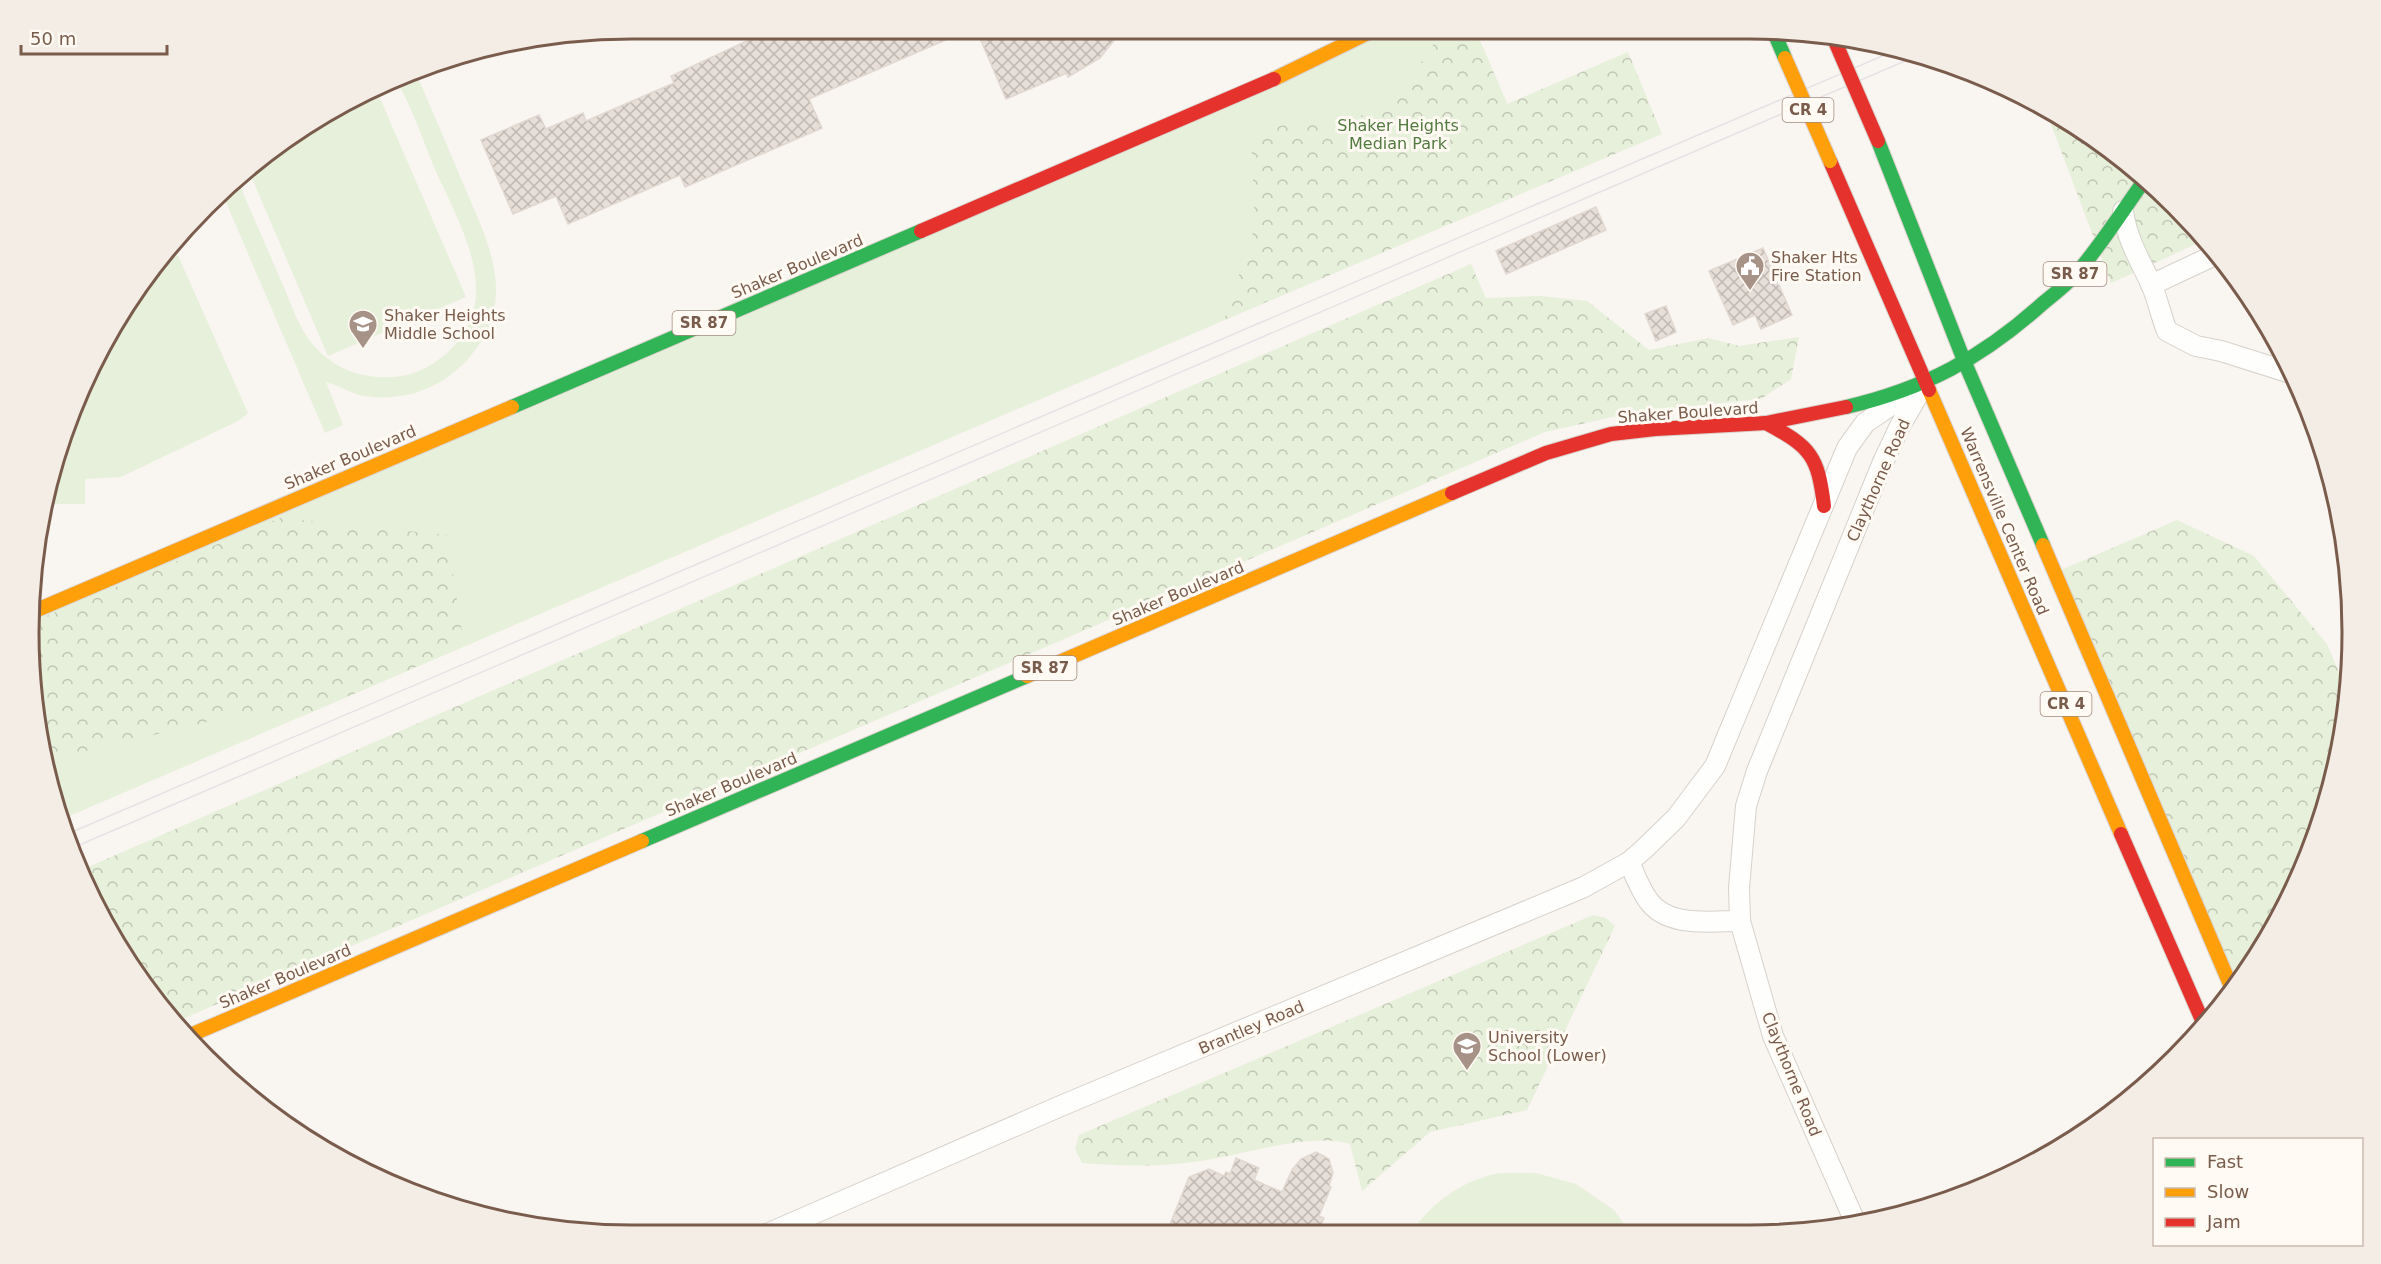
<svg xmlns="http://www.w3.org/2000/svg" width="2381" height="1264" font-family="'DejaVu Sans',sans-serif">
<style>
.green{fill:#e7f0db}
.forest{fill:url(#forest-crowns)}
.building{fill:url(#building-cross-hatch);stroke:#e2d8d2;stroke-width:1.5}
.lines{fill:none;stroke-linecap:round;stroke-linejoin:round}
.street-casing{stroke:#d7d1cb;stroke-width:22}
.fast-casing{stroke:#dad1cc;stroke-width:16}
.slow-casing{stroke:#dad1cc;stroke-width:16}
.jam-casing{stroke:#dad1cc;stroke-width:16}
.street{stroke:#fefefd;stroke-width:20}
.fast{stroke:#30b455;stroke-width:14}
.slow{stroke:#ff9f0a;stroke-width:14}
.jam{stroke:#e5322d;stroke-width:14}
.tram{stroke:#e6e3e7;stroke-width:1.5}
.slow-bridge-casing{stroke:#dad1cc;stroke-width:16;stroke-linecap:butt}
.jam-bridge-casing{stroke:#dad1cc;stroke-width:16;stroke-linecap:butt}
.slow-bridge{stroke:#ff9f0a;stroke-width:14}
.jam-bridge{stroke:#e5322d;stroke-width:14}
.labels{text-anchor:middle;stroke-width:6;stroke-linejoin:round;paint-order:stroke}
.shield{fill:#fffaf3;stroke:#a28b7f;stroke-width:1.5}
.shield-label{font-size:15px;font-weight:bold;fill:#7a5c4d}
.park-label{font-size:16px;fill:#537a41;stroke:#fffaf3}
.poi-label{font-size:16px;fill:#7a5c4d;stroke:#fffaf3;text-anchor:start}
.street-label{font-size:16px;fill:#7a5c4d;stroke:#fffaf3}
.rim{fill:none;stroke:#7a5c4d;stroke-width:3}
</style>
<defs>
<pattern id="forest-crowns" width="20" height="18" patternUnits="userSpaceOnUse" patternTransform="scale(1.5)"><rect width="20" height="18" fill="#e7f0db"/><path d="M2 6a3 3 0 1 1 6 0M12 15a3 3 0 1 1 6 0" fill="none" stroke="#c0c6b4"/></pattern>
<pattern id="building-cross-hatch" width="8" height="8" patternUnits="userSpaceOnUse" patternTransform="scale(1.5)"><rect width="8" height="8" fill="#e6ded7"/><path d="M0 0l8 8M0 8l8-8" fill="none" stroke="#bfb7b1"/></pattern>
</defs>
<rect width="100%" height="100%" fill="#f9f5f0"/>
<!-- green -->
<g class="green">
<path d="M1376,29H1475L1542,184L60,820L49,788L30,672V613Z"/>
<path d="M414,72L419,80C433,113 448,147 462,181C488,242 521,301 467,360C441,389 403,402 364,396C350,393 338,385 326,382L343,425L325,433L222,193L237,179C252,214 267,248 282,283C292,305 299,330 315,347C338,372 370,381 402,376C420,373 436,363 449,351C506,297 459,224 434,167C422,138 412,107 396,80Z"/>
<path d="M376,89L466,297L328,356L248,169C285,134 330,109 376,89Z"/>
<path d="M172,242L248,413L238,421L121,477L85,479V504H44L49,476L75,401L130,297Z"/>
<path d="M1536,1173L1576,1184L1614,1210L1629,1231L1412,1232C1430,1204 1461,1182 1494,1174C1507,1172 1523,1173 1536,1173Z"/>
</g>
<!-- forest -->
<g class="forest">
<path d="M1443,29H1475L1507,104L1628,52L1662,134L1224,320L1255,227L1251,132C1263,130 1275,126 1287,125C1313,121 1342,124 1365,114C1400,99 1424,60 1443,29Z"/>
<path d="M2044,106L2147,178L2205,240L2111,283Z"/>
<path d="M1471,264L1486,298L1541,296L1587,301L1649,350L1709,338L1739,346L1799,337L1791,379L1761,399L1635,412L1545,432L173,1023L130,967L79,871Z"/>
<path d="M280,518L447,535L464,646L305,715H237L44,761L30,672V623Z"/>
<path d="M2177,520L2254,556L2327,644L2348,694L2347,710L2321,826L2272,933L2232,989L2054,573Z"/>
<path d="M1593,915L1606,918L1615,926L1527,1110L1430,1132L1362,1191L1350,1144C1310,1132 1243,1155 1201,1161C1160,1167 1122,1166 1082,1163L1075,1149L1079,1135Z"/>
</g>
<!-- building -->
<g class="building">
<path d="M762,29H971L809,99L822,128L685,187L680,175L568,224L556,196L513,214L481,140L539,115L546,129L583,113L586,121L674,83L671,76L764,33Z"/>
<path d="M976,29H1123L1100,58L1068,77L1067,73L1006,99Z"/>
<path d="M1596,207L1606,230L1506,274L1496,251Z"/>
<path d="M1763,248L1792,315L1761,329L1755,315L1733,325L1709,271Z"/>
<path d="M1666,306L1676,332L1656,341L1645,314Z"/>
<path d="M1316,1152L1329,1159L1333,1173L1329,1186L1331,1187L1319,1216L1324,1218L1318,1232H1167L1189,1177L1209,1169L1224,1176L1226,1172L1230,1174L1236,1158L1259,1168L1254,1180L1282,1192L1292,1170L1301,1159Z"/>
</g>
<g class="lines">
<!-- street casing -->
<g class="street-casing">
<g id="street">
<path d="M2123,211C2127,240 2140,260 2152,286C2158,301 2161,316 2167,331L2196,346L2221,351L2294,374"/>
<path d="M2151,285L2217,254"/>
<path d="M1629,862C1635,875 1640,889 1648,900C1667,928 1711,921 1740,921"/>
<path d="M1856,1224L1773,1036L1740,921L1739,888L1746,806L1757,771L1883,462L1900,426L1926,381"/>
<path d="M767,1234L1063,1105L1584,887L1629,862L1643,850L1676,818L1715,766L1847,448L1865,423L1897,401"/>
</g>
</g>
<!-- fast casing -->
<g class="fast-casing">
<g id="fast">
<path d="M1773,30L1785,58"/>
<path d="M1878,141L1965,363L2043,545"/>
<path d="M512,407L921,231"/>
<path d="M1846,407C1924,389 1982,358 2042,304C2053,295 2066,285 2076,274C2102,244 2123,210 2146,178"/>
<path d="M642,841L1027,676"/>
</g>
</g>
<!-- slow casing -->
<g class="slow-casing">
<g id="slow">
<path d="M1274,79L1376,29"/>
<path d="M1929,390L2121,834"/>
<path d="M2043,545L2232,989"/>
<path d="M30,613L512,407"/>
<path d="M1027,676L1452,493"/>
<path d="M186,1037L642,841"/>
</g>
</g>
<!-- jam casing -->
<g class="jam-casing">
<g id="jam">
<path d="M1830,161L1929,390"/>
<path d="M921,231L1274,79"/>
<path d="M1766,423C1811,447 1818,456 1824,506"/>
<path d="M1452,493L1546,453L1611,434L1655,429L1766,423L1846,407"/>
<path d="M2121,834L2205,1027"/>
</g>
</g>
<!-- street -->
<use href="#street" class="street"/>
<!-- fast -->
<use href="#fast" class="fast"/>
<!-- slow -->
<use href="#slow" class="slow"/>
<!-- jam -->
<use href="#jam" class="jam"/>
<!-- tram -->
<g class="tram">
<path d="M65,835L1901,48"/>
<path d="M70,849L1919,55"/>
</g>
<!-- slow-bridge casing -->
<g class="slow-bridge-casing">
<path id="slow-bridge" d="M1785,58L1830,161"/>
</g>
<!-- jam-bridge casing -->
<g class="jam-bridge-casing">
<path id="jam-bridge" d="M1834,39L1878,141"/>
</g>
<!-- slow-bridge -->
<use href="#slow-bridge" class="slow-bridge"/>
<!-- jam-bridge -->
<use href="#jam-bridge" class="jam-bridge"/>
</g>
<!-- icons -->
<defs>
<g id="civic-pin" transform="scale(1.5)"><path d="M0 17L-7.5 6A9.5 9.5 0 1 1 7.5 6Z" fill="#a69286" stroke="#fffaf3"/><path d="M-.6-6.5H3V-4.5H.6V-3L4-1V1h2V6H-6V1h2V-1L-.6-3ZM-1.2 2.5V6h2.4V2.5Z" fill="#fff"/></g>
<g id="school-pin" transform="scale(1.5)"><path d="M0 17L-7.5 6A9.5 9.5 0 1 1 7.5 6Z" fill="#a69286" stroke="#fffaf3"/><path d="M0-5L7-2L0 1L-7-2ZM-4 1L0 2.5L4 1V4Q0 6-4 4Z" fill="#fff"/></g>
</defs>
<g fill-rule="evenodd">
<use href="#civic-pin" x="1750" y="266"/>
<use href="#school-pin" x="363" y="324"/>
<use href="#school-pin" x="1467" y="1046"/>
</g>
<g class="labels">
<!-- shield labels -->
<g class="shield">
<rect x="1782.5" y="98" width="51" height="24" rx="4.5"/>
<rect x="2043.5" y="262" width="63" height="24" rx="4.5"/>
<rect x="672.5" y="311" width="63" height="24" rx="4.5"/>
<rect x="1013.5" y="656" width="63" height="24" rx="4.5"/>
<rect x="2040.5" y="692" width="51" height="24" rx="4.5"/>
</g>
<g class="shield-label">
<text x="1808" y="115">CR 4</text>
<text x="2075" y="279">SR 87</text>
<text x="704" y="328">SR 87</text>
<text x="1045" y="673">SR 87</text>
<text x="2066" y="709">CR 4</text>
</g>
<!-- park labels -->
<g class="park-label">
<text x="1398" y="131">Shaker Heights<tspan x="1398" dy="18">Median Park</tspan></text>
</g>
<!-- poi labels -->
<g class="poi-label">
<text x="1771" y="263">Shaker Hts<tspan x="1771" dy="18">Fire Station</tspan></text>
<text x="384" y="321">Shaker Heights<tspan x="384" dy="18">Middle School</tspan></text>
<text x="1488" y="1043">University<tspan x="1488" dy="18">School (Lower)</tspan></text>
</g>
<!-- street labels -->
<g class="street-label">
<text transform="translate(797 266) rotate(-23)" y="6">Shaker Boulevard</text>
<text transform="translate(1688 412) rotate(-4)" y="6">Shaker Boulevard</text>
<text transform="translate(350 457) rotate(-23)" y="6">Shaker Boulevard</text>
<text transform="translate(1878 480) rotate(-66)" y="6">Claythorne Road</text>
<text transform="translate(2005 521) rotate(67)" y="6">Warrensville Center Road</text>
<text transform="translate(1178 593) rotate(-23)" y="6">Shaker Boulevard</text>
<text transform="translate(731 784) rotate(-23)" y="6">Shaker Boulevard</text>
<text transform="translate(285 976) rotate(-23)" y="6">Shaker Boulevard</text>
<text transform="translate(1251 1027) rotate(-23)" y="6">Brantley Road</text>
<text transform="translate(1792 1074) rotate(68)" y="6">Claythorne Road</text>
</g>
</g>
<!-- crop -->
<path d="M0 0H2381V1264H0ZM632 39H1749A593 593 0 0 1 2342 632V632A593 593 0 0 1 1749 1225H632A593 593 0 0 1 39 632V632A593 593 0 0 1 632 39Z" fill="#f4ede6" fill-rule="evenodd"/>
<path class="rim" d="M632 39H1749A593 593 0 0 1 2342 632V632A593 593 0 0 1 1749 1225H632A593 593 0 0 1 39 632V632A593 593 0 0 1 632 39Z"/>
<!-- legend -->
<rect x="2153" y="1138" width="210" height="108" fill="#fffaf3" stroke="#cabbb1" stroke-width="1.5"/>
<rect x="2165" y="1158" width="30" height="9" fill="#30b455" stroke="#cabbb1" stroke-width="1.5"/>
<text x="2207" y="1168" font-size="18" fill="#7a5c4d">Fast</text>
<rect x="2165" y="1188" width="30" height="9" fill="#ff9f0a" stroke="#cabbb1" stroke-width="1.5"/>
<text x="2207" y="1198" font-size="18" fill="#7a5c4d">Slow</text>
<rect x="2165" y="1218" width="30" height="9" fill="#e5322d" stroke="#cabbb1" stroke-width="1.5"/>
<text x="2207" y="1228" font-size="18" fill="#7a5c4d">Jam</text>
<!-- scale -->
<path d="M21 45v9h146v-9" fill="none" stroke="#7a5c4d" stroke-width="3"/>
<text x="30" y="45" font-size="18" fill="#7a5c4d" stroke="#fffaf3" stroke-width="4.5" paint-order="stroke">50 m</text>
</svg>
